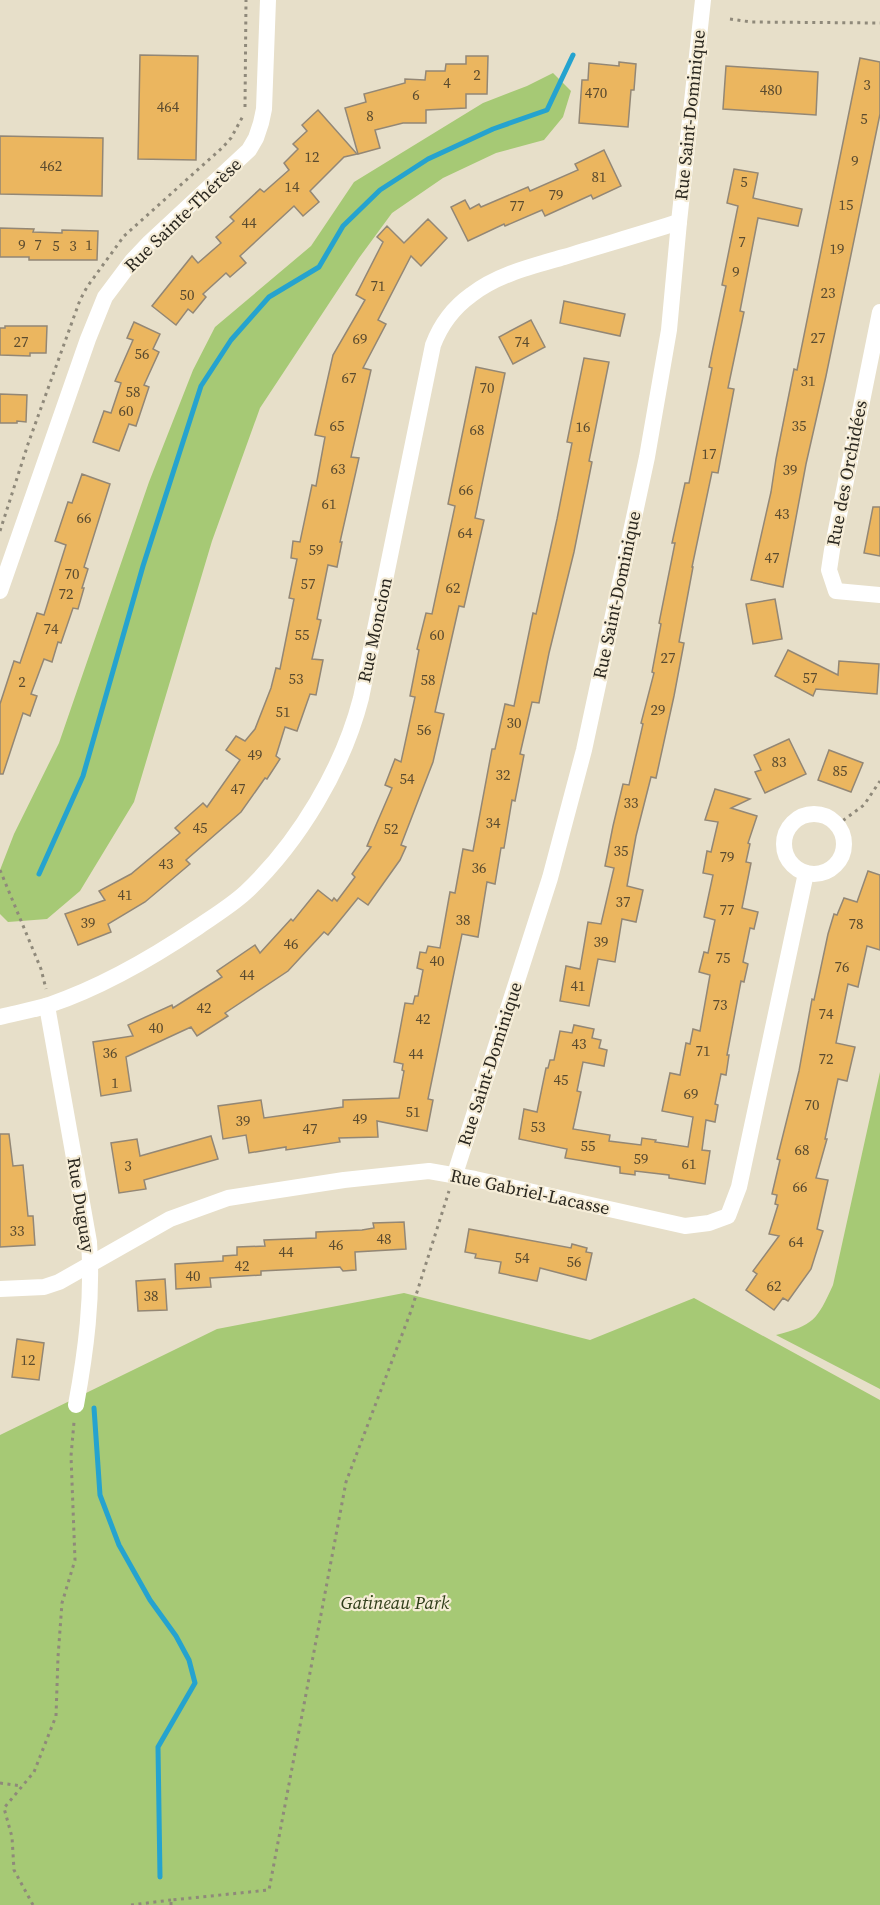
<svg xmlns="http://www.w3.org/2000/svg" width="880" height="1905" font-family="'Source Serif 4',serif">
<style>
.green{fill:#a6c975}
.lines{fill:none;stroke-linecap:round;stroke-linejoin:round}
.stream{stroke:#25a3cf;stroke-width:5}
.building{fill:#ebb65f;stroke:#938775;stroke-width:1.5}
.path{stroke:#8f897a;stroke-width:3;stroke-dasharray:3 4.5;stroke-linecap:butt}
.minor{stroke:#fff;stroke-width:16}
.labels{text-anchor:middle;stroke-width:4.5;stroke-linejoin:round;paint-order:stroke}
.number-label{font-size:15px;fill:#5a4b2f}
.street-label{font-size:18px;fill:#2a271f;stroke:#f5ecd6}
.park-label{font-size:18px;font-style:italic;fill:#2d3b17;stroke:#f5ecd6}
</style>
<rect width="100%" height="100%" fill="#e7dfc9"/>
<!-- green -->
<g class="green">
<path d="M553,73L571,91L563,117L544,140L496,153L443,178L392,213L359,258L260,408L212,541L134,802L80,891L47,919L8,922L0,914V870L14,834L59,743L149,482L193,370L215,327L311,246L354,182L483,103L527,86Z"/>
<path d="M880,1072V1389L776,1335C814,1325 817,1320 833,1285Z"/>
<path d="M404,1293L590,1340L694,1298L880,1400V1905H0V1435L217,1329Z"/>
</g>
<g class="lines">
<!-- stream -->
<g class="stream">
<path d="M39,874L83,776L143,566L201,386L231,340L269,297L319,267L343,226L380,190L428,159L493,129L547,110L573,55"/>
<path d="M94,1408L100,1495L119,1545L150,1600L176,1636L189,1660L195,1683L158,1747L160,1877"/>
</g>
</g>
<!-- building -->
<g class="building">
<path d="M140,55L198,56L196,160L138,159Z"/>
<path d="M466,56H488L487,94H466V108L426,110V123H403L375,130L380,148L358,154L345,108L366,102L364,94L405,83V79L425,80L426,71H445L446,64H466Z"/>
<path d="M860,58L880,62V114L826,376L806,464L783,587L751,580L771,492L776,459L794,369L797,370Z"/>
<path d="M619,62L636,64L634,90H631L628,127L579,123L582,80H588L589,63L619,66Z"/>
<path d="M726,66L818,72L816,115L723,109Z"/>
<path d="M318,110L357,154L344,157L310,191L319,202L303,216L294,206L240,256L246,263L230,277L226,273L203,294L206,297L193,313L188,309L176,325L152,306L192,256L198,263L221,243L216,237L234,221L230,217L260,189L264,192L289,170L284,163L298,149L293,144L307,131L302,125Z"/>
<path d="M0,136L103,138L102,196L0,194Z"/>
<path d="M604,150L621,186L593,199L591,195L545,216L542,210L505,226L504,224L468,241L451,207L465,200L470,209L479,204L481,207L528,187L530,191L578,170L575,164Z"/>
<path d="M734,169L758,173L753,198L802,209L798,226L758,218L740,311L744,312L728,388L734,389L718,473L712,472L692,567H693L679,642L684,643L674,696L656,778L651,777L636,836L627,886L643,890L636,922L622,919L615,962L598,959L589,1006L560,1001L566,966L580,969L588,922L601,924L614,868L605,866L613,826L623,784L629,785L643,724L641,723L654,673L652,672L661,624L659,623L675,543H672L685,483H689L712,368L709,367L726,286L722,285L738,206L727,203Z"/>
<path d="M428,219L447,238L421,266L411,256L378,320L386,324L363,368L371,370L351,457L359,458L340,542H342L337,567L328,565L317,619L321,620L312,659L323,660L316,695L310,694L297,731L285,727L276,756L280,759L267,779L265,778L241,812L186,860L190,864L145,902L108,924L111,932L78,945L65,914L105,900L99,891L131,874L180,833L175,828L203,803L207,807L240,760L226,750L236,736L245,741L255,729L271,688L276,668L280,669L294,599L289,598L297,559L291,558L293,541L300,542L312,485L316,486L325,437L315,435L333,355L365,300L356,295L383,242L377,237L387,226L404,243Z"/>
<path d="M0,228L34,229L33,232L62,233V230L98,231L97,260H29V257H0Z"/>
<path d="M564,301L625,314L620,336L560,323Z"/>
<path d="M531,320L545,347L513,364L499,337Z"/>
<path d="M134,322L160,334L153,349L159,352L144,385L149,387L136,426L129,424L119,451L93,442L104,411L111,413L121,383L115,381L133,340L127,338Z"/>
<path d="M5,326H47L46,353H30V356L0,355V328H5Z"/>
<path d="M584,358L609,362L589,461L592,462L574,552L549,653L539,703L532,702L520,754L524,755L515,801L512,800L504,848H501L495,884L487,882L478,937L462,934L428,1099L433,1100L427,1131L377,1121L378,1137L339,1138L340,1142L286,1150V1147L249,1153L246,1135L223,1139L218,1106L261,1100L264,1118L343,1107V1100L399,1098L404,1071L402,1070L403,1064L394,1062L405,1003L413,1004L415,996H418L423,970L417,968L420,952L426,953L428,946L440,948L450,892L455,893L463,849L473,851L492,749H495L505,704L514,706L533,613L536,614L557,519L572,443L567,442Z"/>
<path d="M476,367L505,373L475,518L484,520L464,607L459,606L435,712L444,714L433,762L401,845L406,847L400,860L368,905L358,898L328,935L324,932L288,971L225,1013L228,1016L197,1036L191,1027L126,1057L131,1091L101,1096L93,1042L133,1036L128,1025L172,1005L173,1008L222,977L217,971L255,945L260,953L291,919L293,921L318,890L332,901L334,898L337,901L355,877L352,874L371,847L367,846L392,788L385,785L395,759L401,762L415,697L410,696L419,650L417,649L426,613L432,614L455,506L448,504Z"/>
<path d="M0,394L27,395L26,422L17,421V423H0Z"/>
<path d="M82,474L110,484L84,567L88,569L82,588H84L78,609L73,608L61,643L58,642L52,662L44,659L31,694L37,696L30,716L23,713L3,774H0V704L14,661L20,663L37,613L44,615L66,545L55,541L68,502L72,503Z"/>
<path d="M873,507H880V556L864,553Z"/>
<path d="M775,599L782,639L753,644L746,604Z"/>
<path d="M788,650L838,675L839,661L879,664L877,694L816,689L813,696L775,676Z"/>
<path d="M789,739L806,774L765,793L755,772L761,770L754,755Z"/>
<path d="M829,750L863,763L851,792L818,780Z"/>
<path d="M715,789L750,799L731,808L757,816L748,843L750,844L746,862L751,863L742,908L758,912L754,929L750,928L743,962L748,964L744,982L741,981L727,1055H729L726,1075L721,1074L715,1104L718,1105L715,1122L706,1120L702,1150L710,1151L705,1184L669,1178V1175L635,1171V1175L620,1173V1167L565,1158L567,1149L519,1139L524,1109L537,1112L546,1068H548L550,1060H554L560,1031L572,1033L574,1025L594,1029L592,1038L601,1040L599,1048L607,1050L604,1066L583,1062L577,1091L581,1092L573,1129L610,1135L609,1141L641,1145L642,1138L656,1140L655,1142L688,1147L693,1117L662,1111L670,1073L680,1075L686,1043L690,1044L693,1029L700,1031L710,975L699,972L704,952L708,953L715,920L704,917L713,875L703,873L707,851L711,852L718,822L705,820Z"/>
<path d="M868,871L880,875V950L867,946L858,987L848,984L836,1043L855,1047L847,1081L838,1079L825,1139H827L816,1178L828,1180L817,1229L823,1231L811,1269L788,1301L783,1298L774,1310L746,1290L757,1274L753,1271L779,1236L769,1234L778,1205L775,1204L777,1195L772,1194L780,1160L777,1159L799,1071L812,999L814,1000L828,934L834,914L837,915L844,898L857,902Z"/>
<path d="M0,1134H9L13,1166L23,1165L28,1216H33L35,1245L0,1247Z"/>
<path d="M211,1136L218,1159L144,1180L146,1189L119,1193L111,1143L137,1139L140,1156Z"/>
<path d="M404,1222L406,1249L355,1252L356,1270L343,1271L340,1267L261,1271V1275L210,1278L211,1287L176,1289L175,1264L223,1261V1256L237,1255V1247L265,1246L264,1240L316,1238V1232L362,1230L374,1228L373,1223Z"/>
<path d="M469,1229L571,1248L572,1244L587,1248L586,1252L592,1253L586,1280L540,1268L537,1281L499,1273L501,1262L475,1258L476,1254L465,1252Z"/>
<path d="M165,1279L167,1310L138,1311L136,1281Z"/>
<path d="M17,1339L44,1343L39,1380L12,1377Z"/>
</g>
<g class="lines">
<!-- path -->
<g class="path">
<path d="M730,19L751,22L880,23"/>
<path d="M245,107L246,0"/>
<path d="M0,531L28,444L80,300L87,287L124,236L222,148L231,138L243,116"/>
<path d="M837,825L864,805L880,781"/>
<path d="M0,870L41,969L46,989"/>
<path d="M0,1783L22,1786"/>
<path d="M33,1905L14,1870L12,1837L4,1808L34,1772L56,1716L58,1657L62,1603L75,1560L71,1456L74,1422"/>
<path d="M131,1905L171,1900"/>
<path d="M171,1905V1900L269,1890L346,1482L411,1311L449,1191"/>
</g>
<!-- minor -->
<g class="minor">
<path d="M880,312L832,550L829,570L836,591L880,595"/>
<path d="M0,591L88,339L105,297L132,261L150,242L249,150L256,138L261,123L264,109L268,0"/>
<circle cx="814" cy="844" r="30"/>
<path d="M47,1006L89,1242C93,1297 86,1351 76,1405"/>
<path d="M0,1017C16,1013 33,1010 49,1005C102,987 152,958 198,927C214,916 232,905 246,892C299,842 343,768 361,698L433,345C441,324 453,308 471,295C498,274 533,266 564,257C603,245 641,234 679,222"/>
<path d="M455,1174L550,878L584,750L647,457L669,330L679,222L703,0"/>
<path d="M0,1289L44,1287L59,1282L170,1219L228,1198L344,1180L429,1171L475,1179L685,1226L709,1223L728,1216L739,1187L806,873"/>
</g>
</g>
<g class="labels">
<!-- number labels -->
<g class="number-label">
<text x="477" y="80">2</text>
<text x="447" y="88">4</text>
<text x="867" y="90">3</text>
<text x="771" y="95">480</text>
<text x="596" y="98">470</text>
<text x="416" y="100">6</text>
<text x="168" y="112">464</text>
<text x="370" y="121">8</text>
<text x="864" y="124">5</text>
<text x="312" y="162">12</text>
<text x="855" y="166">9</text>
<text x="51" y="171">462</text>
<text x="599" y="182">81</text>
<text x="744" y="187">5</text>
<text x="292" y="192">14</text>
<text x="556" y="200">79</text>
<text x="846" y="210">15</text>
<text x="517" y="211">77</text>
<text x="249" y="228">44</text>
<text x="742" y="247">7</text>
<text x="22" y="250">9</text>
<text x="38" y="250">7</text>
<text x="89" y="250">1</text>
<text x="56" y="251">5</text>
<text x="73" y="251">3</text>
<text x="837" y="254">19</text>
<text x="736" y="277">9</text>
<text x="378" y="291">71</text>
<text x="828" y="298">23</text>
<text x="187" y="300">50</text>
<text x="818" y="343">27</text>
<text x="360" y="344">69</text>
<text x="21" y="347">27</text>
<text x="522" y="347">74</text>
<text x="142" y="359">56</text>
<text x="349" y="383">67</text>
<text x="808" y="386">31</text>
<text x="487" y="393">70</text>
<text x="133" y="397">58</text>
<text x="126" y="416">60</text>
<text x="337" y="431">65</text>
<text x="799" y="431">35</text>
<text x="583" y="432">16</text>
<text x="477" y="435">68</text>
<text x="709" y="459">17</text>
<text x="338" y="474">63</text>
<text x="790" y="475">39</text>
<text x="466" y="495">66</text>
<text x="329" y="509">61</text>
<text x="782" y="519">43</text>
<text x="84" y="523">66</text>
<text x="465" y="538">64</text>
<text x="316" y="555">59</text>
<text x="772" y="563">47</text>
<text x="72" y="579">70</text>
<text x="308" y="589">57</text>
<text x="453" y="593">62</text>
<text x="66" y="599">72</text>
<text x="51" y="634">74</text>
<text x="302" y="640">55</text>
<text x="437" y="640">60</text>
<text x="668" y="663">27</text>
<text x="810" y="683">57</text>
<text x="296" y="684">53</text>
<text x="428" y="685">58</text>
<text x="22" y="687">2</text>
<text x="658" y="715">29</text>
<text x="283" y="717">51</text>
<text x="514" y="728">30</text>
<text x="424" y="735">56</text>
<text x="255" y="760">49</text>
<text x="779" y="767">83</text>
<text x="840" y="776">85</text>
<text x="503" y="780">32</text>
<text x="407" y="784">54</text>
<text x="238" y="794">47</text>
<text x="631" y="808">33</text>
<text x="493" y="828">34</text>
<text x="200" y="833">45</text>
<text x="391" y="834">52</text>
<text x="621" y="856">35</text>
<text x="727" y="862">79</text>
<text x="166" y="869">43</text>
<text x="479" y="873">36</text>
<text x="125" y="900">41</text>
<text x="623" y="907">37</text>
<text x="727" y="915">77</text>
<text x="463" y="925">38</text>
<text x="88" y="928">39</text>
<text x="856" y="929">78</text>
<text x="601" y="947">39</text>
<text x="291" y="949">46</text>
<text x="723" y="963">75</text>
<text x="437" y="966">40</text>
<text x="842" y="972">76</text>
<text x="247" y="980">44</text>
<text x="578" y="991">41</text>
<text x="720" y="1010">73</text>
<text x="204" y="1013">42</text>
<text x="826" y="1019">74</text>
<text x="423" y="1024">42</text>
<text x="156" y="1033">40</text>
<text x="579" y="1049">43</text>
<text x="703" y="1056">71</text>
<text x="110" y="1058">36</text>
<text x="416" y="1059">44</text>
<text x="826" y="1064">72</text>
<text x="561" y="1085">45</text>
<text x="115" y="1088">1</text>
<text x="691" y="1099">69</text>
<text x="812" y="1110">70</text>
<text x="413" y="1117">51</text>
<text x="360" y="1124">49</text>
<text x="243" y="1126">39</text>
<text x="538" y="1132">53</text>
<text x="310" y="1134">47</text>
<text x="588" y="1151">55</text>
<text x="802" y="1155">68</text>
<text x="641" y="1164">59</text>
<text x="689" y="1169">61</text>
<text x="128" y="1171">3</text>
<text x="800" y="1192">66</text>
<text x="17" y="1236">33</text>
<text x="384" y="1244">48</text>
<text x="796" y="1247">64</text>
<text x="336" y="1250">46</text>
<text x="286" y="1257">44</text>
<text x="522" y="1263">54</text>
<text x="574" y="1267">56</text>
<text x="242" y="1271">42</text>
<text x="193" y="1281">40</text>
<text x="774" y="1291">62</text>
<text x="151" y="1301">38</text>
<text x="28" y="1365">12</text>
</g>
<!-- street labels -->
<g class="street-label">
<text transform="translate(690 115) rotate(-84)" y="6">Rue Saint-Dominique</text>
<text transform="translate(183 215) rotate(-44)" y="6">Rue Sainte-Thérèse</text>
<text transform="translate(847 473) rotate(-79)" y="6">Rue des Orchidées</text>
<text transform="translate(617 595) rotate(-78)" y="6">Rue Saint-Dominique</text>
<text transform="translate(375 630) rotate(-78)" y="6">Rue Moncion</text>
<text transform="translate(490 1064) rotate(-72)" y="6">Rue Saint-Dominique</text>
<text transform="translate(530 1192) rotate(12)" y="6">Rue Gabriel-Lacasse</text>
<text transform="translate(81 1205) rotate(81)" y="6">Rue Duguay</text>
</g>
<!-- park labels -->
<g class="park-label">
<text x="395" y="1609">Gatineau Park</text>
</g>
</g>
</svg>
